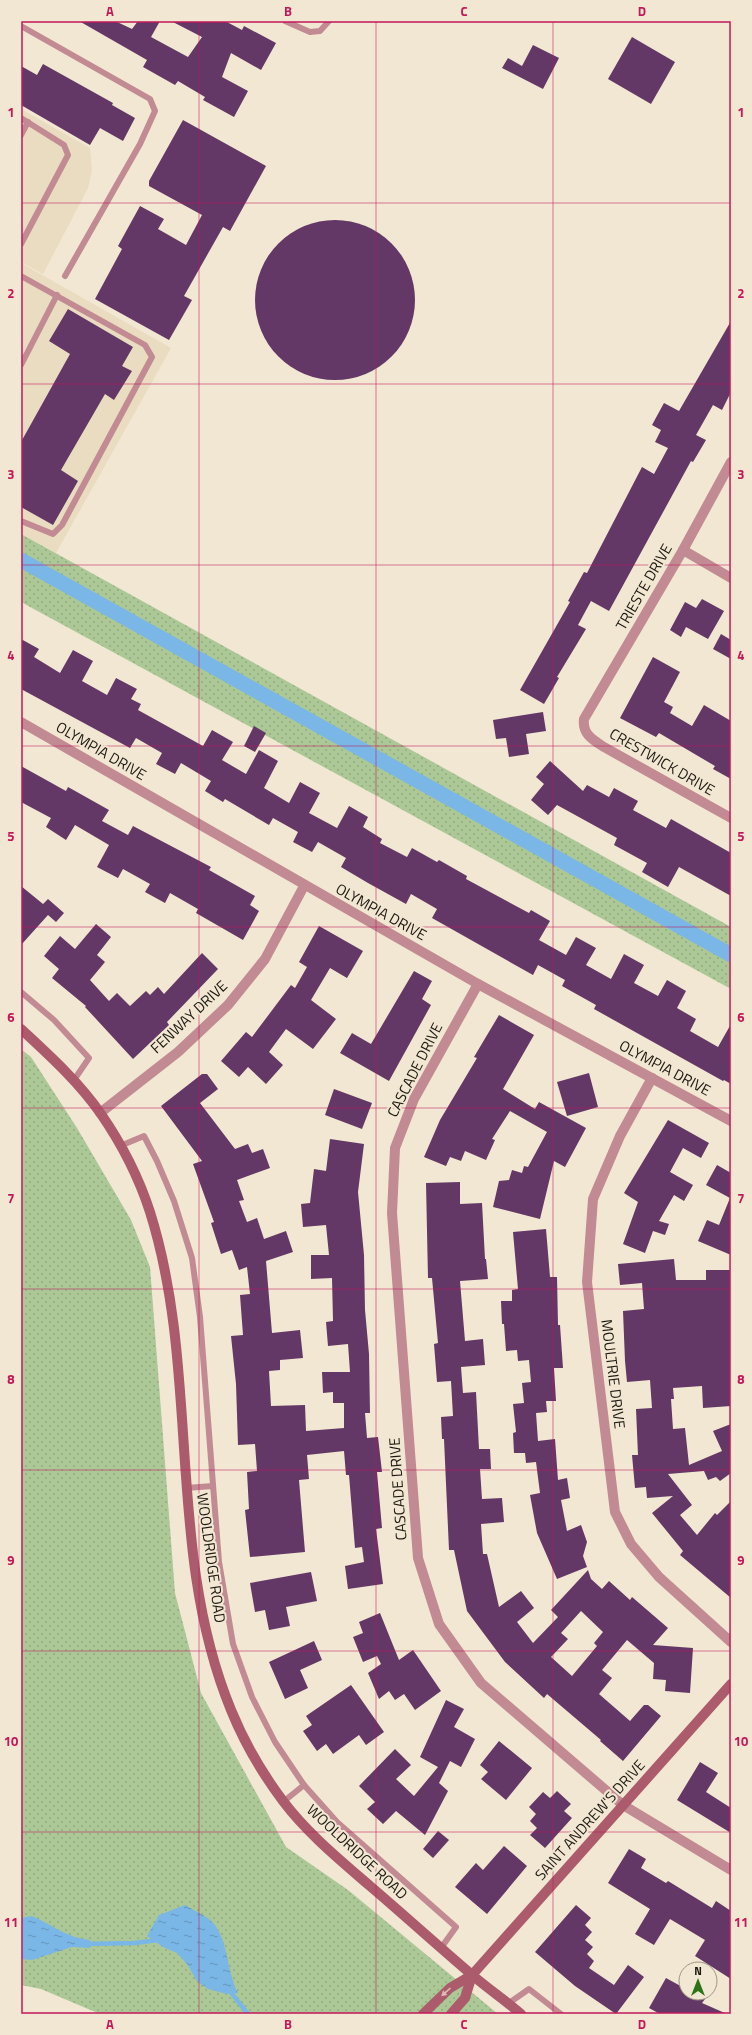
<svg xmlns="http://www.w3.org/2000/svg" width="752" height="2035" font-family="'Titillium Web',sans-serif">
<style>
.built{fill:#eadcc0}
.grass{fill:url(#grass-dots)}
.water{fill:url(#water-ripples)}
.lines{fill:none;stroke-linecap:round;stroke-linejoin:round}
.stream{stroke:#7ab7e7;stroke-width:4.5}
.canal{stroke:#7ab7e7;stroke-width:15}
.building{fill:#633766;fill-rule:evenodd}
.lane{stroke:#c28a93;stroke-width:6}
.street{stroke:#c28a93;stroke-width:10}
.secondary{stroke:#ab5b6b;stroke-width:10}
.oneway{fill:#ddbdb3}
.grid{fill:none;stroke:#c2185b;stroke-width:1;stroke-opacity:0.55}
.labels{text-anchor:middle;stroke-width:4;stroke-linejoin:round;paint-order:stroke}
.street-label{font-size:15px;fill:#1d1912;stroke:#f2e7d2}
.neatline{fill:none;stroke:#c2185b;stroke-width:1.5}
.grid-label{font-size:13px;text-anchor:middle;font-weight:bold;fill:#c2185b}
</style>
<defs>
<pattern id="grass-dots" width="8" height="8" patternUnits="userSpaceOnUse"><rect width="8" height="8" fill="#abc896"/><path d="M2 2h.1M6 6h.1" fill="none" stroke="#93ab80" stroke-width="1.8" stroke-linecap="round"/></pattern>
<pattern id="water-ripples" width="26" height="14" patternUnits="userSpaceOnUse"><rect width="26" height="14" fill="#7ab7e7"/><path d="M2 4q2-2 4 0t4 0M15 11q2-2 4 0t4 0" fill="none" stroke="#6394ba"/></pattern>
</defs>
<rect width="100%" height="100%" fill="#f2e7d2"/>
<!-- built -->
<g class="built">
<path d="M21,109L90,148L92,170L88,188L43,274L21,262Z"/>
<path d="M21,263L171,348L56,553L21,534Z"/>
</g>
<!-- grass -->
<g class="grass">
<path d="M21,534L731,927V989L21,602Z"/>
<path d="M21,1049L31,1057L77,1128L131,1220L150,1267L175,1593L201,1693L286,1847L348,1890L498,2014H100L41,1989L21,1985Z"/>
</g>
<!-- water -->
<g class="water">
<path d="M185,1905C193,1910 202,1914 209,1919C229,1935 226,1971 238,1993L227,1994L208,1989L197,1981L187,1964L177,1953L163,1947L147,1936L159,1915Z"/>
<path d="M32,1916C55,1926 65,1937 90,1940V1948L72,1947L32,1960L21,1959V1918Z"/>
</g>
<g class="lines">
<!-- stream -->
<g class="stream">
<path d="M84,1944L135,1943L158,1940"/>
<path d="M229,1990L248,2014"/>
</g>
<!-- canal -->
<path class="canal" d="M21,560L731,955"/>
</g>
<!-- building -->
<g class="building">
<path d="M79,21H115L132,29L138,21H160L151,37L188,57L202,37L171,21H225L242,30L244,26L276,43L261,70L231,53L222,77L248,91L234,117L203,100L205,97L178,81L175,85L143,67L147,60Z"/>
<path d="M632,37L675,62L651,104L608,79Z"/>
<path d="M533,45L559,58L543,89L502,68L508,58L522,66Z"/>
<path d="M43,64L113,103L112,105L135,118L123,141L100,128L90,145L21,105V66L37,75Z"/>
<path d="M183,120L266,166L230,231L223,227L184,296L192,300L169,340L95,299L122,249L118,246L140,206L164,219L158,229L186,245L202,215L149,186V181Z"/>
<circle cx="335" cy="300" r="80"/>
<path d="M68,309L133,347L122,366L132,371L114,400L105,394L61,470L78,481L53,525L21,507V442L70,354L49,341Z"/>
<path d="M731,321V392L722,410L713,405L696,435L706,440L693,462L691,461L609,611L591,601L578,625L586,629L557,677L559,678L544,704L520,690L570,602L568,601L584,572L587,573L642,467L654,474L668,448L655,442L661,430L652,425L664,403L679,411Z"/>
<path d="M702,599L724,611L708,639L686,627L681,637L670,630L685,602L696,608Z"/>
<path d="M721,634L731,640V659L713,649Z"/>
<path d="M21,639L39,649L34,657L60,673L73,650L93,661L82,681L107,695L116,678L137,689L131,699L141,704L138,710L203,746L212,730L233,742L222,760L246,774L259,750L278,761L264,788L289,803L300,782L320,793L309,813L337,828L349,806L368,817L363,827L382,839L380,843L407,857L412,848L437,862L439,860L467,876L466,879L529,913L531,910L550,921L539,940L566,955L576,937L596,948L586,965L611,979L624,954L644,965L634,983L658,996L667,980L686,991L677,1008L696,1019L690,1031L718,1047L731,1024V1084L724,1080L723,1081L594,1009L596,1005L562,986L565,980L538,965L533,975L432,918L437,909L411,894L406,904L368,883L341,867L346,858L318,842L312,852L293,842L298,832L273,818L269,825L225,799L223,802L205,791L211,781L181,763L175,774L156,764L162,753L136,738L130,748L21,689Z"/>
<path d="M653,657L680,672L664,702L673,707L670,713L692,726L704,705L731,721V779L713,769L715,766L659,733L656,737L620,718Z"/>
<path d="M543,712L546,731L526,734L529,754L509,757L506,738L496,739L493,720Z"/>
<path d="M254,726L266,733L255,752L244,746Z"/>
<path d="M550,761L583,791L587,785L609,797L614,788L638,801L633,810L666,828L671,819L731,853V896L679,867L668,887L642,872L647,863L614,845L617,838L557,805L548,815L531,800L544,784L536,777Z"/>
<path d="M21,766L66,791L68,787L109,810L102,821L128,835L133,826L211,867L209,870L255,896L250,905L259,911L243,940L196,913L198,909L170,893L165,903L145,892L150,884L123,869L118,878L97,867L109,845L75,825L66,840L46,827L51,818L21,802Z"/>
<path d="M21,886L43,904L48,899L64,913L56,922L48,915L21,945Z"/>
<path d="M96,924L111,937L97,955L105,962L90,980L109,1001L117,993L130,1006L146,991L150,995L158,987L164,994L202,953L218,969L167,1022L169,1025L133,1059L85,1007L86,1006L52,978L59,969L44,956L60,936L75,949Z"/>
<path d="M319,926L363,951L347,978L330,968L311,1000L336,1019L313,1049L286,1029L269,1052L283,1065L266,1084L248,1067L239,1077L221,1061L246,1032L252,1037L291,985L295,988L307,967L299,962Z"/>
<path d="M414,971L432,981L422,999L431,1005L389,1081L340,1053L352,1033L371,1044Z"/>
<path d="M499,1015L534,1035L503,1089L535,1109L539,1102L586,1128L565,1167L554,1161L540,1219L493,1207L499,1181L509,1180L512,1170L522,1173L524,1166L528,1167L547,1132L510,1111L492,1139L495,1140L486,1160L465,1151L461,1161L450,1157L446,1166L424,1157L440,1120L477,1058L474,1057Z"/>
<path d="M589,1073L598,1107L567,1116L557,1082Z"/>
<path d="M202,1074H207L218,1089L200,1103L235,1149L248,1144L252,1153L263,1149L270,1168L237,1180L244,1200L239,1201L247,1222L257,1218L264,1239L286,1231L293,1252L266,1261L272,1333L300,1330L303,1358L280,1360V1370L269,1371L271,1406L305,1405L306,1431L344,1428V1403H333V1392L323,1393L322,1372H350L348,1344L328,1346L326,1322L333,1321L332,1278L311,1279V1255H329L326,1225L303,1227L301,1204L310,1203L314,1169L326,1171L330,1139L364,1144L358,1192L364,1255L365,1310L369,1354L370,1413H365L367,1438L378,1437L382,1472H377L382,1528L376,1529L383,1584L348,1589L345,1566L364,1562L362,1547L355,1548L349,1475H346L344,1451L307,1455L309,1479L299,1480L305,1552L250,1557L245,1510L249,1509L247,1472L257,1471L255,1444L238,1445L236,1384L231,1336L243,1335L240,1295L250,1294L247,1267L239,1270L232,1250L221,1254L211,1223L214,1222L193,1164L202,1161L161,1106Z"/>
<path d="M334,1089L372,1103L362,1129L325,1115Z"/>
<path d="M668,1120L709,1143L701,1158L683,1148L670,1172L693,1185L684,1201L674,1195L659,1221L669,1224L665,1235L653,1231L645,1253L623,1244L638,1202L624,1193Z"/>
<path d="M717,1165L731,1173V1255L698,1241L707,1220L719,1225L730,1198L706,1185Z"/>
<path d="M460,1182V1204L482,1203L485,1259H486L488,1279L460,1281L465,1341L483,1339L485,1365L461,1367L463,1393L476,1392L479,1449H490L491,1469H480L482,1499L502,1498L504,1522L481,1524L483,1554H487L499,1607L521,1591L534,1608L517,1622L533,1643L558,1617L551,1610L588,1570L591,1579L602,1589L609,1581L630,1600L632,1597L668,1628L653,1645L693,1648L690,1693L665,1691L666,1680L653,1679L654,1663L627,1640L602,1670L612,1678L599,1694L630,1721L644,1705H648L661,1716L623,1761L600,1741L601,1740L547,1694L544,1698L505,1662L467,1611L454,1550H449L444,1439H442L441,1417L453,1416L451,1381L437,1382L434,1344L438,1343L432,1278H428L426,1183ZM581,1611L603,1632L594,1643L597,1646L572,1676L551,1657L568,1639L561,1633Z"/>
<path d="M546,1229L550,1277H557L558,1325H560L563,1368H554L556,1401H546L547,1412L536,1413L538,1441L555,1439L558,1480L567,1478L570,1498L561,1500L567,1531L581,1525L587,1542L583,1556L587,1567L557,1579L537,1533L530,1495L540,1493L536,1462L526,1463L525,1453H514L513,1433L516,1432L513,1404L524,1403L522,1383L531,1382L529,1360L518,1361L517,1350L506,1351L504,1324H502L501,1301H512V1290L518,1289L513,1232Z"/>
<path d="M674,1259L676,1280H706V1270H731V1406L703,1408L702,1386L673,1388L674,1399H671L673,1429L685,1428L689,1465L722,1451L713,1431L731,1424V1473L720,1481L716,1477L708,1480L704,1471L668,1474L692,1505L680,1515L697,1535L715,1513L717,1515L731,1501V1598L680,1555L683,1551L652,1513L673,1496L647,1498L646,1487L635,1488L632,1455H638L636,1409L652,1408L650,1380L627,1382L625,1361L623,1311L644,1309L642,1283L620,1285L618,1264Z"/>
<path d="M311,1572L317,1601L286,1607L290,1626L269,1630L265,1610L255,1612L250,1583Z"/>
<path d="M380,1613L399,1660L413,1650L441,1691L415,1710L404,1694L395,1700L389,1691L379,1699L368,1673L381,1664L377,1656L363,1662L353,1637L363,1633L359,1622Z"/>
<path d="M314,1641L322,1660L300,1670L308,1688L285,1699L269,1662Z"/>
<path d="M351,1685L384,1732L366,1745L359,1735L333,1754L326,1744L317,1751L303,1731L312,1725L306,1716Z"/>
<path d="M446,1700L464,1709L454,1727L475,1739L461,1767L450,1761L439,1783L448,1791L425,1835L396,1811L383,1824L367,1809L375,1802L359,1786L395,1749L411,1765L396,1779L414,1796L438,1767L420,1757Z"/>
<path d="M499,1741L532,1768L506,1800L481,1779L488,1772L480,1765Z"/>
<path d="M700,1762L718,1773L706,1792L731,1808V1833L677,1800Z"/>
<path d="M557,1791L571,1804L564,1811L572,1818L545,1848L530,1835L537,1828L530,1821L536,1814L529,1807L543,1792L550,1798Z"/>
<path d="M438,1831L449,1840L433,1858L423,1849Z"/>
<path d="M504,1846L527,1866L487,1914L455,1887L476,1863L483,1870Z"/>
<path d="M629,1849L646,1859L641,1868L666,1883L668,1881L712,1908L716,1901L731,1911V1979L695,1956L705,1940L670,1919L654,1945L635,1934L650,1909L608,1883Z"/>
<path d="M576,1905L591,1918L585,1925L592,1932L585,1940L593,1947L587,1954L594,1961L589,1968L614,1985L628,1965L644,1977L616,2014L575,1986L535,1952Z"/>
<path d="M666,1978L686,1989V1993H694L705,1999L702,2003L727,2014H660L649,2008Z"/>
</g>
<g class="lines">
<!-- lane -->
<g class="lane">
<path d="M285,21L310,32L320,31L329,21"/>
<path d="M21,26L150,99L155,111L140,144L65,276"/>
<path d="M21,118L64,145L68,155L21,244"/>
<path d="M21,135L28,122"/>
<path d="M21,276L145,345L152,357L62,525L53,534L21,521"/>
<path d="M21,365L57,295"/>
<path d="M21,992L54,1020L89,1058L74,1080"/>
<path d="M120,1146L144,1136L157,1161L174,1201L192,1258L200,1317L219,1562L233,1644L252,1697L275,1742L304,1785L337,1822L456,1927L441,1948"/>
<path d="M186,1488L213,1486"/>
<path d="M283,1802L304,1785"/>
<path d="M509,2003L529,1989L561,2014"/>
</g>
<!-- street -->
<g class="street">
<path d="M731,462L683,550L584,719C582,734 593,740 604,747L731,818"/>
<path d="M683,550L731,578"/>
<path d="M21,722L478,984L731,1121"/>
<path d="M478,984L414,1099L395,1148L392,1213L418,1558L439,1624L481,1683L623,1805L731,1870"/>
<path d="M652,1078L620,1136L593,1199L587,1282L615,1512L631,1544L659,1577L731,1642"/>
<path d="M100,1113L178,1052L228,1005L265,959L304,886"/>
</g>
<!-- secondary -->
<g class="secondary">
<path d="M21,1029C49,1055 79,1082 101,1114C121,1143 139,1178 150,1212C201,1374 165,1550 231,1710C244,1742 262,1773 283,1801C307,1833 340,1860 370,1886C404,1915 437,1945 471,1974C487,1988 505,2000 521,2014"/>
<path d="M423,2014L450,1988L472,1975L731,1684"/>
<path d="M451,2014L465,1998L472,1975"/>
</g>
</g>
<!-- one-way arrows -->
<defs><path id="oneway-solid" d="M-6-.8H1V-3.2L6.5 0L1 3.2V.8H-6Z"/></defs>
<use class="oneway" href="#oneway-solid" transform="translate(446 1992) rotate(138)"/>
<!-- grid -->
<path class="grid" d="M199,21V2014M376,21V2014M553,21V2014M21,203H731M21,384H731M21,565H731M21,746H731M21,927H731M21,1108H731M21,1289H731M21,1470H731M21,1651H731M21,1832H731"/>
<g class="labels">
<!-- street labels -->
<g class="street-label">
<text transform="translate(644 587) rotate(-60)" y="5">TRIESTE DRIVE</text>
<text transform="translate(101 751) rotate(30)" y="5">OLYMPIA DRIVE</text>
<text transform="translate(662 762) rotate(30)" y="5">CRESTWICK DRIVE</text>
<text transform="translate(381 912) rotate(29)" y="5">OLYMPIA DRIVE</text>
<text transform="translate(189 1017) rotate(-43)" y="5">FENWAY DRIVE</text>
<text transform="translate(665 1068) rotate(28)" y="5">OLYMPIA DRIVE</text>
<text transform="translate(415 1070) rotate(-63)" y="5">CASCADE DRIVE</text>
<text transform="translate(613 1374) rotate(83)" y="5">MOULTRIE DRIVE</text>
<text transform="translate(398 1489) rotate(-94)" y="5">CASCADE DRIVE</text>
<text transform="translate(211 1558) rotate(82)" y="5">WOOLDRIDGE ROAD</text>
<text transform="translate(590 1820) rotate(-48)" y="5">SAINT ANDREW'S DRIVE</text>
<text transform="translate(357 1852) rotate(43)" y="5">WOOLDRIDGE ROAD</text>
</g>
</g>
<!-- border -->
<rect width="752" height="2035" fill="none" stroke="#f2e7d2" stroke-width="44"/>
<!-- north arrow -->
<g transform="translate(698 1981)"><circle r="19" fill="#f2e7d2" stroke="#9d9585"/>
<path d="M0-3L7 15L0 10L-7 15Z" fill="#2b7416"/>
<text y="-6" font-size="11" font-weight="bold" text-anchor="middle" fill="#1d1912">N</text>
</g>
<rect x="22" y="22" width="708" height="1991" class="neatline"/>
<g class="grid-label">
<text x="110" y="16">A</text>
<text x="288" y="16">B</text>
<text x="464" y="16">C</text>
<text x="642" y="16">D</text>
<text x="11" y="117">1</text>
<text x="741" y="117">1</text>
<text x="11" y="298">2</text>
<text x="741" y="298">2</text>
<text x="11" y="479">3</text>
<text x="741" y="479">3</text>
<text x="11" y="660">4</text>
<text x="741" y="660">4</text>
<text x="11" y="841">5</text>
<text x="741" y="841">5</text>
<text x="11" y="1022">6</text>
<text x="741" y="1022">6</text>
<text x="11" y="1203">7</text>
<text x="741" y="1203">7</text>
<text x="11" y="1384">8</text>
<text x="741" y="1384">8</text>
<text x="11" y="1565">9</text>
<text x="741" y="1565">9</text>
<text x="11" y="1746">10</text>
<text x="741" y="1746">10</text>
<text x="11" y="1927">11</text>
<text x="741" y="1927">11</text>
<text x="110" y="2029">A</text>
<text x="288" y="2029">B</text>
<text x="464" y="2029">C</text>
<text x="642" y="2029">D</text>
</g>
</svg>
